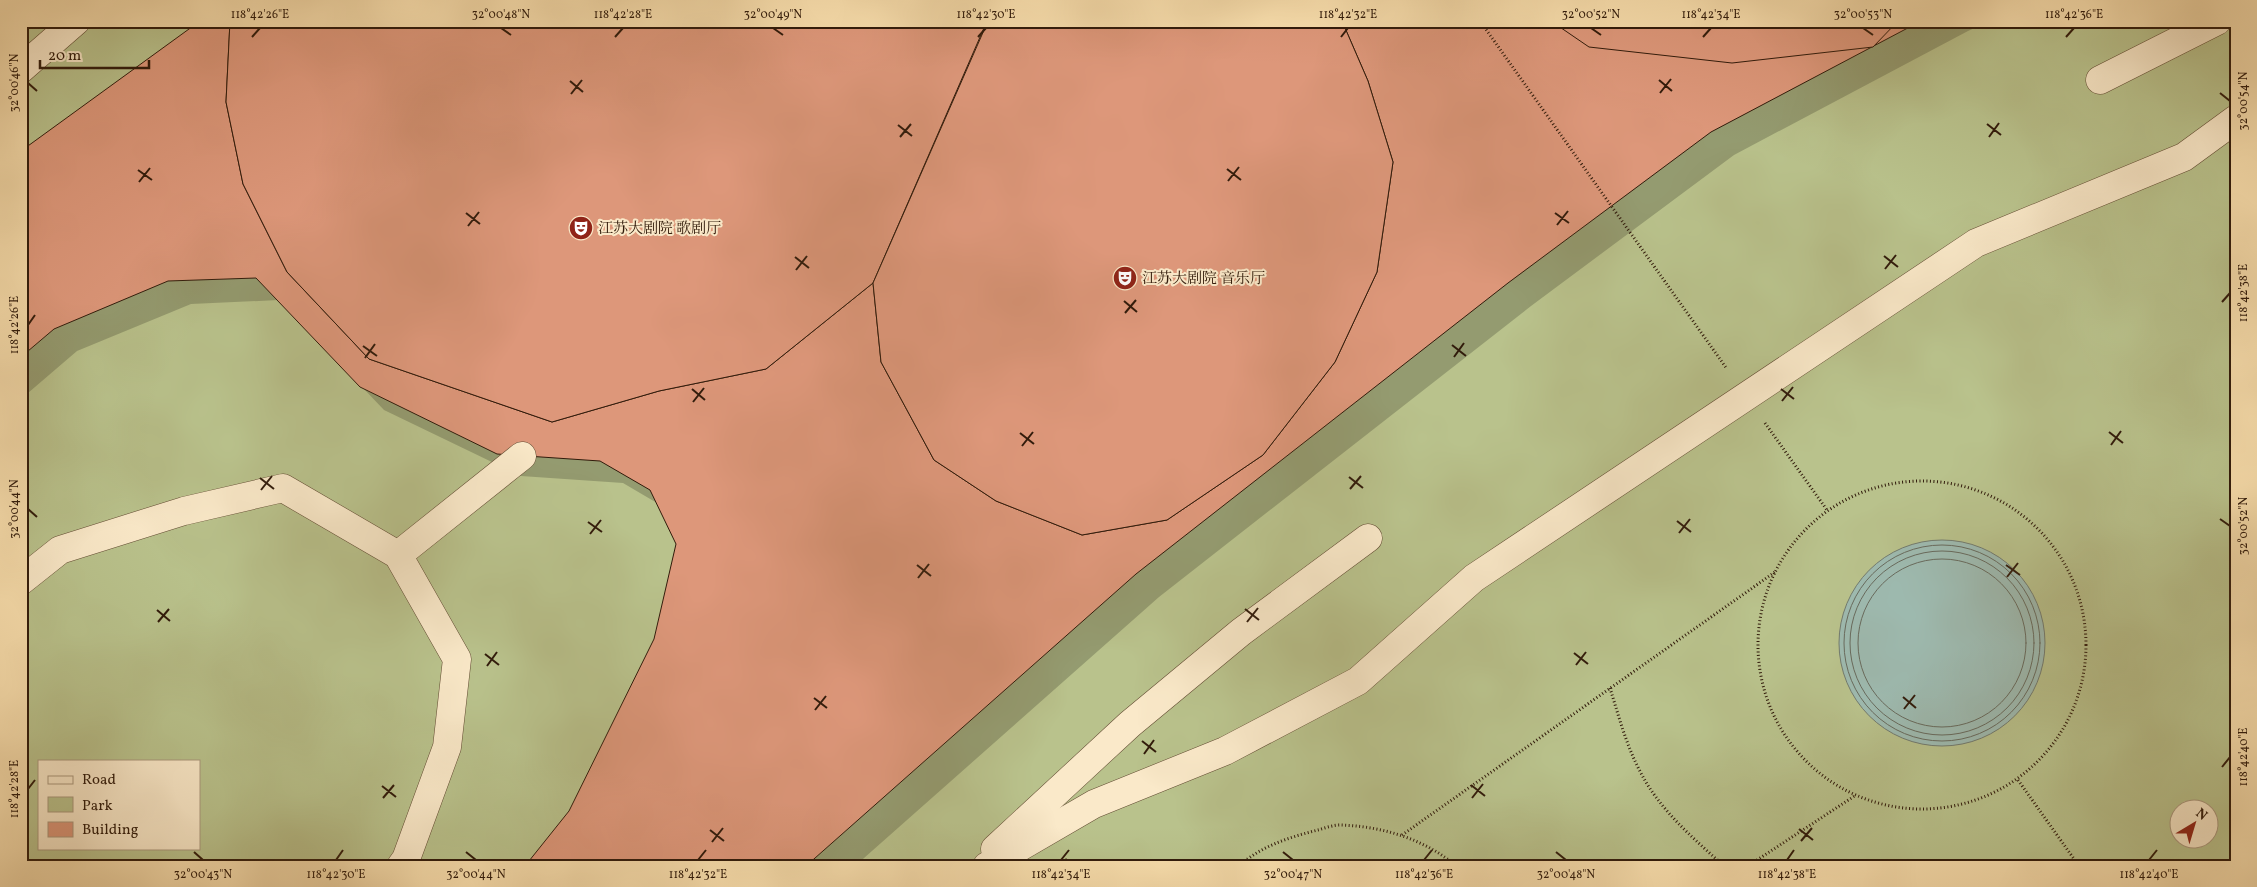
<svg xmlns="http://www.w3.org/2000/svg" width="2257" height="887" font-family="Vollkorn,'Noto Serif SC',serif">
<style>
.green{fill:#b9c28c;stroke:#756e4c;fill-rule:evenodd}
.water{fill:#9ebbb1;stroke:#727b6f}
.shadow{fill:#0003}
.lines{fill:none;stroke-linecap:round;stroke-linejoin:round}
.shore{stroke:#686b5e;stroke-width:1}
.building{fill:#dd977a;stroke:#311b0b}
.minor-casing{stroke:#624c33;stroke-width:29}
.path{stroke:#311b0b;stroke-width:3;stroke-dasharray:1 2.5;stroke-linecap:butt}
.minor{stroke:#fae9c9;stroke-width:28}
.ticks{fill:none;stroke:#311b0b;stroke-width:2}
.labels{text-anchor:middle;stroke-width:4;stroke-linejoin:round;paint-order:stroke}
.poi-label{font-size:15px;fill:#311b0b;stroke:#fae9c9;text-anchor:start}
.neatline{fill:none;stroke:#311b0b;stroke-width:2}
.ticks-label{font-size:12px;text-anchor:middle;fill:#311b0b}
</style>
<rect width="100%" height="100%" fill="#f7ddac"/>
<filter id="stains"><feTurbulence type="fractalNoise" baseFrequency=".004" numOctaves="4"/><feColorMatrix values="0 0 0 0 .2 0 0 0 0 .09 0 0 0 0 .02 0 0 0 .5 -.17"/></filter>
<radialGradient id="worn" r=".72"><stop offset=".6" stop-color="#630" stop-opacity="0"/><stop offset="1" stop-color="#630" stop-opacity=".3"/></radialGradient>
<!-- green -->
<path class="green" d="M21,21H2236V866H21ZM39,761H199V848H39ZM2180,810H2210V840H2180Z"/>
<!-- water -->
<circle class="water" cx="1942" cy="643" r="103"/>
<!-- shadow -->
<path class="shadow" d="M202,21H1990L1968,31L1734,155L1531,306L1159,597L855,866H527L570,812L655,640L677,544L657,503L623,483L521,476L384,410L279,300L191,304L77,351L21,399V153Z"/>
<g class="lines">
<!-- shore -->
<g class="shore">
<circle cx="1942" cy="643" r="98"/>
<circle cx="1942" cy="643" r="92"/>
<circle cx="1942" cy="643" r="84"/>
</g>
</g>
<!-- building -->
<g class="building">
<path d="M200,21H1921L1711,132L1508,283L1136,574L806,866H525L569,811L654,639L676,544L650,490L600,461L497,454L360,387L256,278L168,281L54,329L21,357V151Z"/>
<path d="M230,21H1342L1368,81L1393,162L1377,272L1335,362L1263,455L1167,520L1082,535L996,501L934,460L881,362L873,283L766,369L659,391L552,422L369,359L287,272L243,184L226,102Z"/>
<path d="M230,21H987L873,283L766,369L659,391L552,422L369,359L287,272L243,184L226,102Z"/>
<path d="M1342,21L1368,81L1393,162L1377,272L1335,362L1263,455L1167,520L1082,535L996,501L934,460L881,362L873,283L988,21Z"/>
<path d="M1551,21H1898L1873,47L1732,63L1589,47Z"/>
</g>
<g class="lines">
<!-- minor casing -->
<g class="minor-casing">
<g id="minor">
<path d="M21,69L76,21"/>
<path d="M2100,80L2217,21"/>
<path d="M398,555L522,456"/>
<path d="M21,581L60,550L184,511L283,488L398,555L457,659L447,747L406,859L401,866"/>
<path d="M995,849L1130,724L1241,632L1368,538"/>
<path d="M987,866L1094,804L1225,751L1358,681L1474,578L1976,243L2184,157L2236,119"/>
</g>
</g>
<!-- path -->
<g class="path">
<path d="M1480,21L1727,369"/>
<path d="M1765,423L1827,510"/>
<circle cx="1922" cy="645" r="164"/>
<path d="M1610,688C1619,717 1627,748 1642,775C1661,811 1694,839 1724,866"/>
<path d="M2018,780L2079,866"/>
<path d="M1402,835L1775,572"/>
<path d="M1065,859L1070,866"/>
<path d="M1239,866C1261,846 1290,837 1318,830C1325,828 1333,825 1340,825C1381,826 1425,839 1456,866"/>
<path d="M1748,866L1856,795"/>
</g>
<!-- minor -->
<use href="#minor" class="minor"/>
</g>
<!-- ticks -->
<path class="ticks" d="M501,28L511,35M773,28L783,35M1591,28L1601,35M1863,28L1873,35M252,37L260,28M615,37L623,28M978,37L986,28M1341,37L1348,28M1703,37L1711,28M2066,37L2074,28M1659,80L1672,91M570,81L583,92M28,83L37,91M1660,93L1671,79M2220,93L2230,101M571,94L582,80M1987,124L2001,135M898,125L912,136M900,137L911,124M1989,137L1999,123M1227,169L1241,180M138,170L152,180M1228,181L1239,167M139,182L150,168M466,213L480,224M1555,213L1569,223M1557,225L1568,211M468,226L479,212M1884,256L1898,267M795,257L809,268M1885,269L1896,255M796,270L807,256M1124,301L1137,312M2222,302L2230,293M1125,313L1136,300M28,325L35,315M1452,345L1466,356M363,346L377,356M1454,357L1464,343M365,358L375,344M692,389L705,400M1781,389L1794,399M1782,401L1793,387M693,402L704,388M2109,432L2123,443M1020,433L1034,444M2111,445L2121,431M1022,446L1033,432M1349,477L1363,488M260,478L274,489M1350,489L1361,476M261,490L272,476M28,509L37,517M2220,519L2230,526M1677,521L1691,532M588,522L602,532M1679,533L1690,519M590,534L601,520M917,565L931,576M2006,565L2020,575M2007,577L2018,563M918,578L929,564M1245,609L1259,620M157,610L170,621M158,622L169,609M1247,622L1258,608M1574,653L1588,664M485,654L499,665M1576,665L1586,652M487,666L497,652M1903,697L1916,708M814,698L827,708M1904,709L1915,695M815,710L826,696M1142,741L1156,752M1144,754L1154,740M2222,767L2230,757M1471,785L1485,796M382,786L396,797M28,789L35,780M383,798L394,785M1472,798L1483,784M1799,829L1813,840M710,830L724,841M1801,841L1812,828M712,842L723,828M194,852L203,860M466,852L476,860M1283,852L1293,860M1556,852L1566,860M336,860L343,850M698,860L706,850M1061,860L1069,850M1424,860L1432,850M1787,860L1794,850M2149,860L2157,850"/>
<!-- icons -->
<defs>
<g id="theatre-disc" transform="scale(1.25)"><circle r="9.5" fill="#8f2418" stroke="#fae9c9"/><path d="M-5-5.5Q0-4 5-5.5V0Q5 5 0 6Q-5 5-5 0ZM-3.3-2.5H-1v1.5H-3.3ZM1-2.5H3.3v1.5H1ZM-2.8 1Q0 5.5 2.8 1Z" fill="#fff"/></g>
</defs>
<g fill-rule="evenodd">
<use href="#theatre-disc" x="581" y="228"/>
<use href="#theatre-disc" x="1125" y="278"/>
</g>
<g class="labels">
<!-- poi labels -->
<g class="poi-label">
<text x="598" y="233">江苏大剧院 歌剧厅</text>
<text x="1142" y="283">江苏大剧院 音乐厅</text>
</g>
</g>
<!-- margin -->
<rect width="2257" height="887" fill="none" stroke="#f7ddac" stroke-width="55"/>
<!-- legend -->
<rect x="38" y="760" width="162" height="90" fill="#fae9c9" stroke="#aa977d"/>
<rect x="48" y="776" width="25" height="8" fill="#fae9c9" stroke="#aa977d"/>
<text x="82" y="784" font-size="15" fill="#311b0b">Road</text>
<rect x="48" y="797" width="25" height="15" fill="#b9c28c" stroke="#aa977d"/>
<text x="82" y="810" font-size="15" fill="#311b0b">Park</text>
<rect x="48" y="822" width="25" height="15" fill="#dd977a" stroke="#aa977d"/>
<text x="82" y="834" font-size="15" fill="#311b0b">Building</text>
<!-- north arrow -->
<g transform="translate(2194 824) rotate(38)"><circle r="24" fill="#fae9c9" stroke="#aa977d"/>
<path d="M0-4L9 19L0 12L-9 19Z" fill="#8f2418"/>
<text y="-8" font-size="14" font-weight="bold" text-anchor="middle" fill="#311b0b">N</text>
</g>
<!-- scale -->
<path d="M40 60v8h109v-8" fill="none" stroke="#311b0b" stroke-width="2.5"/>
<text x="48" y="60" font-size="15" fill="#311b0b" stroke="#fae9c9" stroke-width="4" paint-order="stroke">20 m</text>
<rect x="28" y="28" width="2202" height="832" class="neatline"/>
<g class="ticks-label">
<text x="260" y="18">118°42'26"E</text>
<text x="501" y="18">32°00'48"N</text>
<text x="623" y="18">118°42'28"E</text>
<text x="773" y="18">32°00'49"N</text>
<text x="986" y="18">118°42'30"E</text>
<text x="1348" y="18">118°42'32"E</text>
<text x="1591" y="18">32°00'52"N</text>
<text x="1711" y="18">118°42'34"E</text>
<text x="1863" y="18">32°00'53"N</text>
<text x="2074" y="18">118°42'36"E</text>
<text transform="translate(14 83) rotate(-90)" y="4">32°00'46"N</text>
<text transform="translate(2243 101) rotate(-90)" y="4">32°00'54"N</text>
<text transform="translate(2243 293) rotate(-90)" y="4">118°42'38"E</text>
<text transform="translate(14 325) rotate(-90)" y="4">118°42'26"E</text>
<text transform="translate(14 509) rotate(-90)" y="4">32°00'44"N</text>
<text transform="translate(2243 526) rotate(-90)" y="4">32°00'52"N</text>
<text transform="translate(2243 757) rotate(-90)" y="4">118°42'40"E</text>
<text transform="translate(14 789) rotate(-90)" y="4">118°42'28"E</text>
<text x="203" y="878">32°00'43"N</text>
<text x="336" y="878">118°42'30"E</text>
<text x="476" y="878">32°00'44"N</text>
<text x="698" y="878">118°42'32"E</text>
<text x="1061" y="878">118°42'34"E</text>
<text x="1293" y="878">32°00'47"N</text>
<text x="1424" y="878">118°42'36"E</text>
<text x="1566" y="878">32°00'48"N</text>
<text x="1787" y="878">118°42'38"E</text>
<text x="2149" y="878">118°42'40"E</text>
</g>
<rect width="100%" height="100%" filter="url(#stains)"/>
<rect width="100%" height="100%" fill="url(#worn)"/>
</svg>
